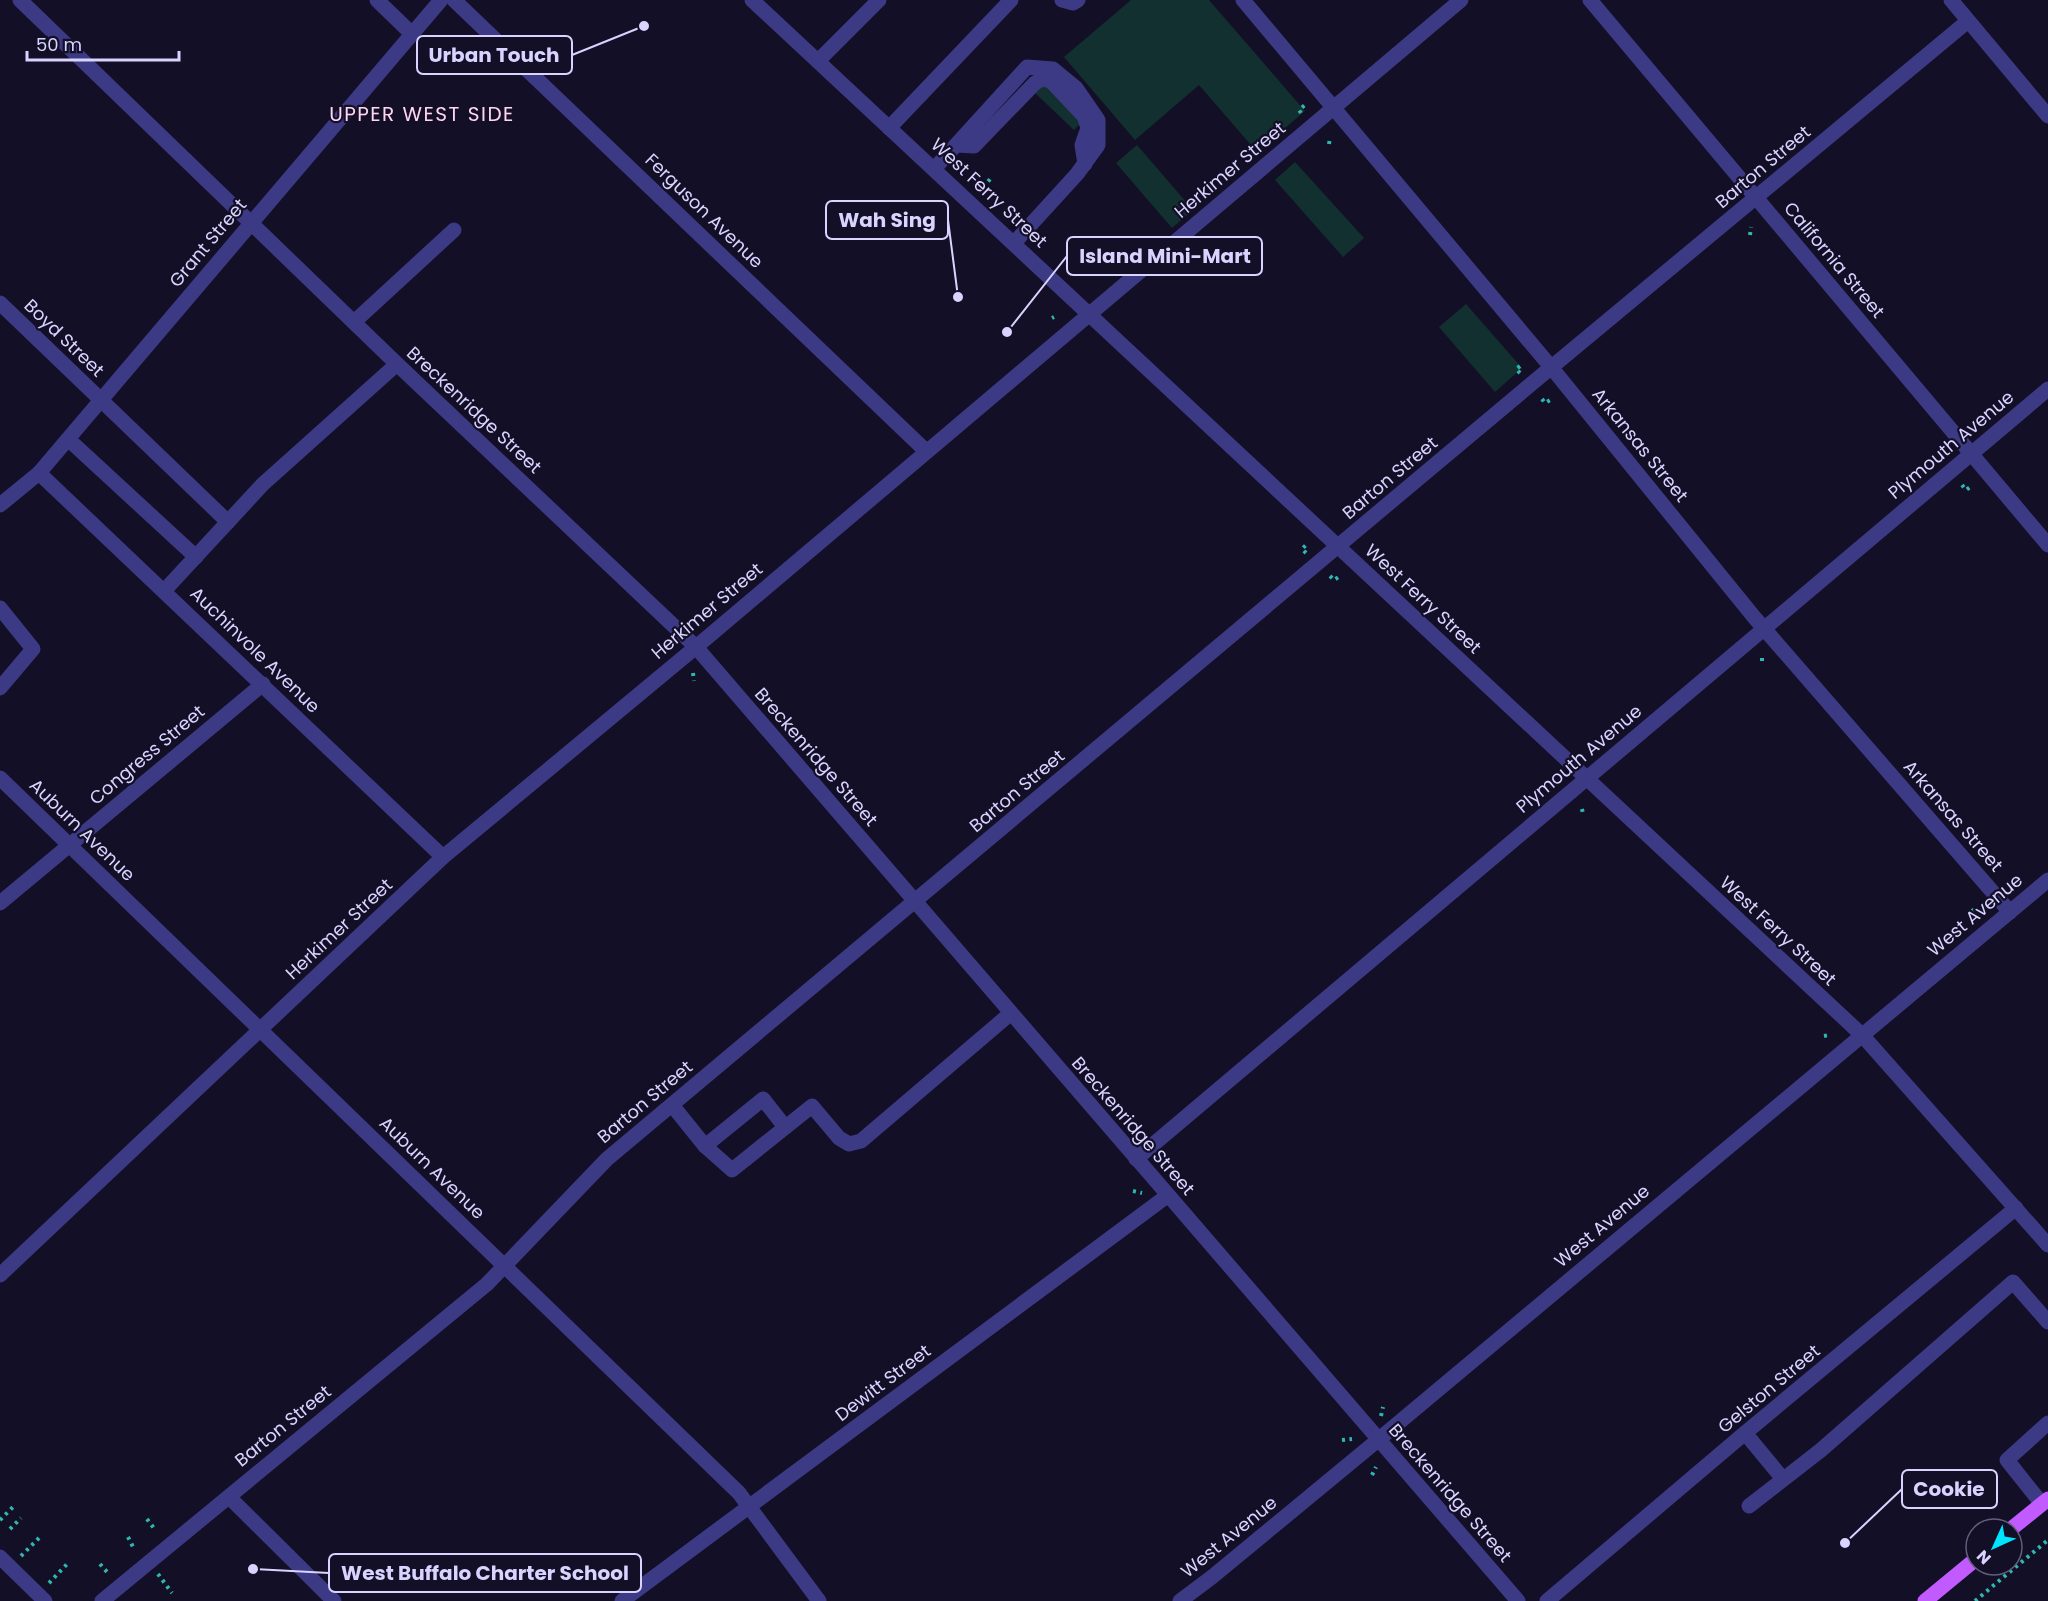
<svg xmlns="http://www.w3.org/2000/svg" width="2048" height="1601" font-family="Poppins,sans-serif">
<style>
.green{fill:#12302f}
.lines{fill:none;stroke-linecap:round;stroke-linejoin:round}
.path{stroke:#2fb8b0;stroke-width:4;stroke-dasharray:3 4.5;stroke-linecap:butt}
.minor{stroke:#3d3a85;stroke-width:15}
.major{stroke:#c25bff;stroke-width:15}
.labels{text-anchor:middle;stroke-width:4.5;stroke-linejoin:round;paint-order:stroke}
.street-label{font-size:18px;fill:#d9d4ff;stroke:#130f26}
.neighbourhood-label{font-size:20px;letter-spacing:1.5px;fill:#ffd6f0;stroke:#130f26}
.leader{fill:none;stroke:#d9d4ff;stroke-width:2}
.callout-dot{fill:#d9d4ff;stroke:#130f26;stroke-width:2}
.callout{fill:#130f26;stroke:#d9d4ff;stroke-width:2}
.callout-label{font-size:20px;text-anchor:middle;font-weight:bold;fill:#d9d4ff}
</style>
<rect width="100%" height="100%" fill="#130f26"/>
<!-- green -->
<g class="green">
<path d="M1131,0H1209L1305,111L1257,152L1199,85L1135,140L1064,57Z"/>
<path d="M1046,85L1081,123L1074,130L1034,92L1040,86Z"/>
<path d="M1137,145L1193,210L1172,228L1116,163Z"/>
<path d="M1295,162L1364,238L1343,257L1275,180Z"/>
<path d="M1466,304L1522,368L1495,392L1439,327Z"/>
</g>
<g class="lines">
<!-- path -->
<g class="path">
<path d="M1301,113L1299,110L1305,105"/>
<path d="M1329,144L1330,138"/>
<path d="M983,187L993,176"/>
<path d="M1720,197H1725"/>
<path d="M1750,235L1751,227"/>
<path d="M1052,318L1054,317"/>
<path d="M1520,373L1516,369L1523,364"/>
<path d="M1542,399L1545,403L1552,399"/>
<path d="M1962,485L1966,490L1970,487"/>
<path d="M1306,553L1302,549L1306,545"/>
<path d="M1330,576L1334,580L1340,576"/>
<path d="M1762,658V661"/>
<path d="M693,673L694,681"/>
<path d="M1553,787L1550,783L1554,778"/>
<path d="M1582,809L1583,814"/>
<path d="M1972,911L1978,907"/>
<path d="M1824,1036L1829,1035"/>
<path d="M1133,1191L1142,1193"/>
<path d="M1381,1416L1383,1407"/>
<path d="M1342,1440L1352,1439"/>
<path d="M1372,1475L1376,1467"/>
<path d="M147,1519L156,1531"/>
<path d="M0,1520L13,1507"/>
<path d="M10,1529L21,1518"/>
<path d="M128,1537L134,1549"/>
<path d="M21,1556L42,1535"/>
<path d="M100,1564L107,1572"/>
<path d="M158,1574L172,1593"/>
<path d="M49,1583L69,1562"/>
<path d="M1975,1601L2048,1540"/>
</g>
<!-- minor -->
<g class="minor">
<path d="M20,0L397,364L696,647L1518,1601"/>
<path d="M377,0L412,34"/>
<path d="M454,0L926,451"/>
<path d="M752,0L1862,1035L2048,1245"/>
<path d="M1062,0L1073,3L1078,0"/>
<path d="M1243,0L1551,367L1754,617L2010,912"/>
<path d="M1590,0L2048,545"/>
<path d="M1951,0L2048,116"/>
<path d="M818,61L879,0"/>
<path d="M889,128L1011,0"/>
<path d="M957,145L974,146L1035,83L1042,79L1051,81L1084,116L1088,128L1082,145L1085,164"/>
<path d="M934,169L1027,67L1053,69L1076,88L1098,120V145L1077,174L1014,243"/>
<path d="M0,303L228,522"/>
<path d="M354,322L454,230"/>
<path d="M68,439L196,557"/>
<path d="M39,473L443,857"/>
<path d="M0,505L39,473L441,0"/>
<path d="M164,591L263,484L397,364"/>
<path d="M0,608L33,649L0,688"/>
<path d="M0,778L739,1493L819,1601"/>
<path d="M0,903L263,684"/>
<path d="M672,1105L705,1146L732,1170L812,1106L839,1138L849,1144L861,1141L1011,1013"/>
<path d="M705,1146L763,1099L785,1127"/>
<path d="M1136,1159L2048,389"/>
<path d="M0,1275L443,857L696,647L1461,0"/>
<path d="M1745,1433L1783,1479"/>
<path d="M229,1497L334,1601"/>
<path d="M2042,1504L2007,1460L2048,1423"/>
<path d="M1749,1506L1821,1450L2013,1282L2048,1322"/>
<path d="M0,1557L45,1601"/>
<path d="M102,1601L487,1284L607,1159L1530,385L1968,21"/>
<path d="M622,1601L1167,1196"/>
<path d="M1180,1601L1212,1577L1378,1440L2048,880"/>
<path d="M1547,1601L1745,1433L2016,1208"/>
</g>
<!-- major -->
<g class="major">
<path d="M2011,1529L2048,1499"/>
<path d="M1925,1601L1976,1559"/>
</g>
</g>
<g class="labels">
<!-- street labels -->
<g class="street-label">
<text transform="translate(1763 167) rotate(-40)" y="6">Barton Street</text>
<text transform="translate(1230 170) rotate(-40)" y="6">Herkimer Street</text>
<text transform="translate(989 193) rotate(43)" y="6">West Ferry Street</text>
<text transform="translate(704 211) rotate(44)" y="6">Ferguson Avenue</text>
<text transform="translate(208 243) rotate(-50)" y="6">Grant Street</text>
<text transform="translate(1834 260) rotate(50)" y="6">California Street</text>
<text transform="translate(64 338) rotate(44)" y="6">Boyd Street</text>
<text transform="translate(474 410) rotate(43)" y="6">Breckenridge Street</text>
<text transform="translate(1640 445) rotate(51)" y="6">Arkansas Street</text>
<text transform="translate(1951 445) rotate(-40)" y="6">Plymouth Avenue</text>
<text transform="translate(1390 478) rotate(-40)" y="6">Barton Street</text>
<text transform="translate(1423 599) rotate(43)" y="6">West Ferry Street</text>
<text transform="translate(707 611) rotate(-40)" y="6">Herkimer Street</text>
<text transform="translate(255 650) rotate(44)" y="6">Auchinvole Avenue</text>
<text transform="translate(147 755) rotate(-40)" y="6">Congress Street</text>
<text transform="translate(816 757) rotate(49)" y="6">Breckenridge Street</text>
<text transform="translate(1579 759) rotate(-40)" y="6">Plymouth Avenue</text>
<text transform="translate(1017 791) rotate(-40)" y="6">Barton Street</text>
<text transform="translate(1953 816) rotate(49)" y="6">Arkansas Street</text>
<text transform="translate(82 830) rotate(44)" y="6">Auburn Avenue</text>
<text transform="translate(1975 915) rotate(-40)" y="6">West Avenue</text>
<text transform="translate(339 929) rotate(-43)" y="6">Herkimer Street</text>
<text transform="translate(1778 931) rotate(43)" y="6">West Ferry Street</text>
<text transform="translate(645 1102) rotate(-40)" y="6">Barton Street</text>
<text transform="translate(1133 1126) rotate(49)" y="6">Breckenridge Street</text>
<text transform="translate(432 1168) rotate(44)" y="6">Auburn Avenue</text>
<text transform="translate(1602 1226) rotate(-40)" y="6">West Avenue</text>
<text transform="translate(883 1383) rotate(-37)" y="6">Dewitt Street</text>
<text transform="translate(1769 1389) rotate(-40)" y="6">Gelston Street</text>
<text transform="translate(283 1426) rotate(-39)" y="6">Barton Street</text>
<text transform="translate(1450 1493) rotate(49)" y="6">Breckenridge Street</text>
<text transform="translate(1229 1537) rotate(-39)" y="6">West Avenue</text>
</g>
<!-- neighbourhood labels -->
<g class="neighbourhood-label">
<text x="422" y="121">UPPER WEST SIDE</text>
</g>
</g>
<!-- callouts -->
<path class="leader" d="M644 26L572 55M958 297L948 220M1007 332L1067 256M1845 1543L1902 1489M253 1569L329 1573"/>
<g class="callout-dot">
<circle cx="644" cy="26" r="6"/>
<circle cx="958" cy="297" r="6"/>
<circle cx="1007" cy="332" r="6"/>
<circle cx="1845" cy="1543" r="6"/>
<circle cx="253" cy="1569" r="6"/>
</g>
<g class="callout">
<rect x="417" y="36" width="155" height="38" rx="6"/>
<rect x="826" y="201" width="122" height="38" rx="6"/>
<rect x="1067" y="237" width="195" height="38" rx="6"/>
<rect x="1902" y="1470" width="95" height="38" rx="6"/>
<rect x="329" y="1554" width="312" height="38" rx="6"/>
</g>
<g class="callout-label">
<text x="494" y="62">Urban Touch</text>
<text x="887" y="227">Wah Sing</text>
<text x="1165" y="263">Island Mini-Mart</text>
<text x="1949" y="1496">Cookie</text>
<text x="485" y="1580">West Buffalo Charter School</text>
</g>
<!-- north arrow -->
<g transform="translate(1994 1547) rotate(225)"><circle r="28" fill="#130f26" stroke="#625e7d" stroke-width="1.5"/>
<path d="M0-4.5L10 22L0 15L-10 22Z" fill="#00e5ff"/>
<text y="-9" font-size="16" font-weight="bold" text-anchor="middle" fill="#d9d4ff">N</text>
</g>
<!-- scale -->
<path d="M27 51v9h152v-9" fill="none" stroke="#d9d4ff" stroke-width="3"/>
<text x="36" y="51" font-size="18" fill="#d9d4ff" stroke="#130f26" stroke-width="4.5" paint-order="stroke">50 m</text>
</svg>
